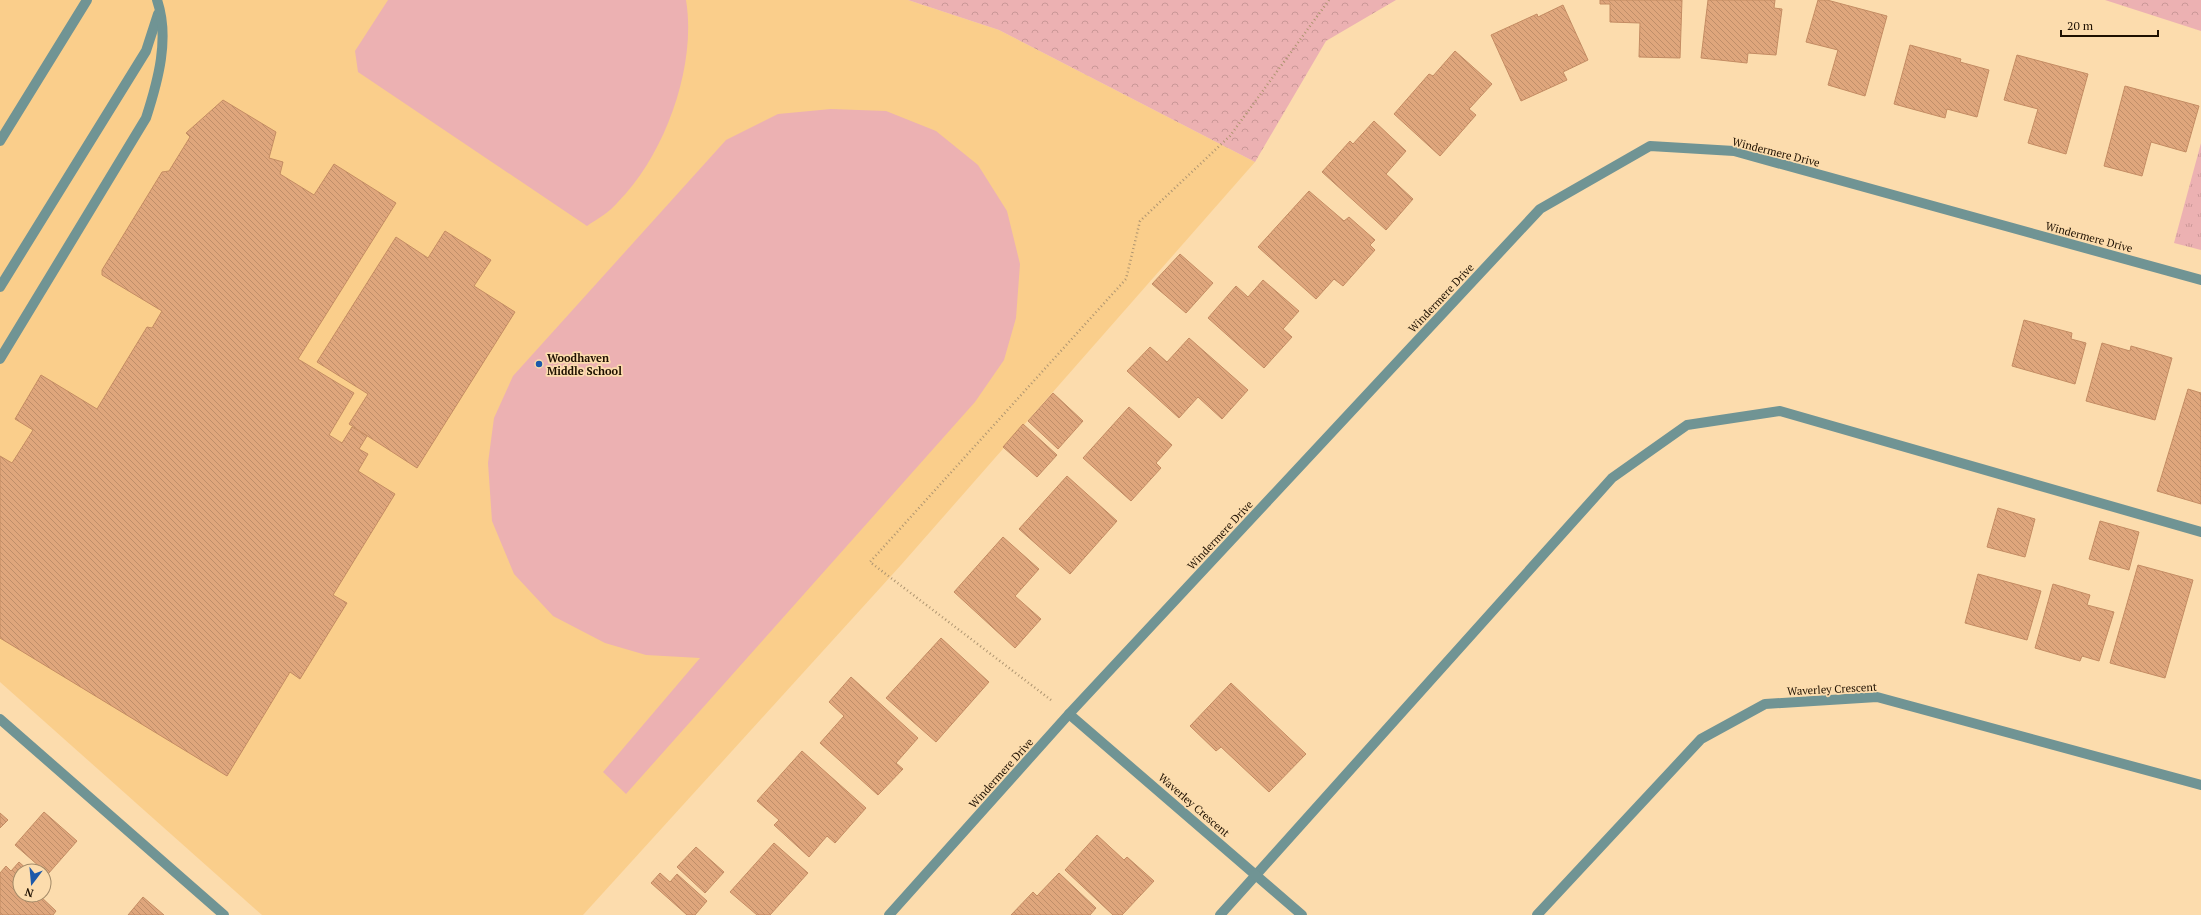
<svg xmlns="http://www.w3.org/2000/svg" width="2201" height="915" font-family="'PT Serif',serif">
<style>
.built{fill:#face8b}
.grass{fill:#ecb1b2}
.forest{fill:url(#forest-crowns)}
.park{fill:url(#park-tufts)}
.building{fill:url(#building-back-hatch);stroke:#c48c63}
.lines{fill:none;stroke-linecap:round;stroke-linejoin:round}
.path{stroke:#ad9470;stroke-width:2.5;stroke-dasharray:1 3;stroke-linecap:butt}
.lane{stroke:#709494;stroke-width:10}
.street{stroke:#709494;stroke-width:10}
.poi-dot{fill:#1c59aa;stroke:#fcdcad;stroke-width:1.5}
.labels{text-anchor:middle;stroke-width:3.5;stroke-linejoin:round;paint-order:stroke}
.street-label{font-size:11px;fill:#1e1000;stroke:#fcdcad}
.poi-label{font-size:11px;font-weight:bold;fill:#1e1000;stroke:#fcdcad;text-anchor:start}
</style>
<defs>
<pattern id="forest-crowns" width="20" height="18" patternUnits="userSpaceOnUse"><rect width="20" height="18" fill="#ecb1b2"/><path d="M2 6a3 3 0 1 1 6 0M12 15a3 3 0 1 1 6 0" fill="none" stroke="#ca9797"/></pattern>
<pattern id="park-tufts" width="24" height="20" patternUnits="userSpaceOnUse"><rect width="24" height="20" fill="#ecb1b2"/><path d="M3 7l-1-3M5 7V3M7 7l1-3M15 17l-1-3M17 17v-4M19 17l1-3" fill="none" stroke="#ca9797"/></pattern>
<pattern id="building-back-hatch" width="6" height="6" patternUnits="userSpaceOnUse"><rect width="6" height="6" fill="#dfa67c"/><path d="M-1 5l2 2M0 0l6 6M5-1l2 2" fill="none" stroke="#bf8e69"/></pattern>
</defs>
<rect width="100%" height="100%" fill="#fcdcad"/>
<!-- built -->
<path class="built" d="M0,0H908L999,30L1255,162L901,565L583,915H262L0,682Z"/>
<!-- grass -->
<g class="grass">
<path d="M388,0H686C697,66 665,155 618,202C610,212 597,219 587,226L358,72L355,51Z"/>
<path d="M831,109L886,111L936,131L978,165L1007,211L1020,264L1016,318L1004,360L975,402L626,794L603,772L700,658L646,655L605,643L553,616L514,574L492,521L488,463L494,418L513,376L726,140L778,114Z"/>
</g>
<!-- forest -->
<g class="forest">
<path d="M908,0H1396L1326,41L1255,162L999,30Z"/>
<path d="M2105,0H2201V31Z"/>
</g>
<!-- park -->
<path class="park" d="M2201,143V250L2174,243Z"/>
<!-- building -->
<g class="building">
<path d="M1600,0H1682L1680,58L1639,57L1640,23L1610,22V4H1600Z"/>
<path d="M1708,0H1775L1774,8L1782,9L1776,55L1748,53L1747,63L1701,58Z"/>
<path d="M1818,0H1827L1887,16L1865,96L1828,85L1838,50L1806,42Z"/>
<path d="M1563,5L1588,60L1563,72L1567,80L1521,101L1491,35L1537,14L1538,17Z"/>
<path d="M1910,45L1961,59L1960,62L1989,70L1977,117L1947,109L1945,118L1894,104Z"/>
<path d="M1455,51L1492,84L1469,109L1476,115L1440,156L1394,114L1429,74L1433,76Z"/>
<path d="M2017,55L2088,74L2066,154L2028,143L2038,109L2004,100Z"/>
<path d="M2125,86L2199,106L2186,152L2151,142L2142,176L2104,166Z"/>
<path d="M223,100L276,132L269,158L283,162L280,174L314,195L334,164L396,203L298,359L354,393L329,435L342,443L352,427L367,436L359,449L368,454L358,471L395,494L333,595L347,603L300,679L290,672L227,776L0,638V456L12,463L33,430L15,419L41,375L97,409L147,327L152,328L162,311L102,275V270L162,172L169,171L190,137L186,133Z"/>
<path d="M1374,121L1406,151L1386,174L1413,199L1386,230L1322,172L1350,141L1353,144Z"/>
<path d="M1309,191L1344,221L1349,217L1375,240L1370,245L1375,250L1343,286L1334,279L1316,299L1258,247Z"/>
<path d="M445,231L491,260L474,286L515,312L417,468L349,424L368,394L317,362L396,237L428,258Z"/>
<path d="M1180,254L1213,283L1186,313L1152,284Z"/>
<path d="M1263,280L1299,311L1283,329L1292,337L1264,368L1208,318L1236,286L1248,297Z"/>
<path d="M2024,320L2072,333L2071,339L2086,343L2075,384L2012,366Z"/>
<path d="M1189,338L1248,390L1222,419L1198,397L1179,418L1127,371L1150,347L1167,362Z"/>
<path d="M2102,343L2130,351L2131,346L2172,358L2155,420L2086,401Z"/>
<path d="M2188,389L2201,393V504L2157,491Z"/>
<path d="M1053,393L1083,421L1058,449L1028,421Z"/>
<path d="M1129,407L1172,445L1156,463L1161,468L1131,501L1083,458Z"/>
<path d="M1023,424L1057,455L1037,477L1003,447Z"/>
<path d="M1067,476L1117,521L1070,574L1019,529Z"/>
<path d="M1998,508L2035,519L2025,557L1987,547Z"/>
<path d="M2100,521L2139,532L2129,570L2089,559Z"/>
<path d="M1003,537L1039,569L1015,596L1041,619L1015,648L954,592Z"/>
<path d="M2138,565L2193,580L2165,678L2110,663Z"/>
<path d="M1978,574L2041,591L2027,640L1965,623Z"/>
<path d="M2053,584L2090,595L2087,605L2114,612L2099,661L2082,656L2080,661L2035,648Z"/>
<path d="M941,638L989,682L936,742L886,698Z"/>
<path d="M851,677L918,738L896,763L903,769L878,795L820,743L844,716L829,702Z"/>
<path d="M1231,683L1306,754L1269,792L1221,747L1216,751L1190,726Z"/>
<path d="M802,751L866,808L835,843L827,836L809,857L774,825L779,820L757,801Z"/>
<path d="M44,812L77,841L48,874L15,845Z"/>
<path d="M0,813L8,820L0,828Z"/>
<path d="M1097,835L1124,860L1127,857L1154,881L1122,915H1113L1065,870Z"/>
<path d="M774,843L808,873L770,915H757L730,892Z"/>
<path d="M696,847L724,872L705,893L677,867Z"/>
<path d="M19,862L29,871H20V895H39L56,911L53,915H0V873L6,866L11,871Z"/>
<path d="M660,873L670,882L677,874L707,901L695,915H687L651,883Z"/>
<path d="M1059,873L1096,908L1090,915H1011L1033,892L1037,896Z"/>
<path d="M143,897L164,915H128Z"/>
</g>
<g class="lines">
<!-- path -->
<path class="path" d="M1051,700L870,562L1126,279L1140,221L1230,136L1329,0"/>
<!-- lane -->
<g class="lane">
<path d="M0,141L87,0"/>
<path d="M0,287L146,51L158,14"/>
<path d="M0,359L146,118C158,81 170,38 157,0"/>
<path d="M0,719L224,915"/>
<path d="M1220,915L1612,478L1687,425L1780,411L2201,532"/>
</g>
<!-- street -->
<g class="street">
<path d="M1069,714L1302,915"/>
<path d="M889,915L1069,714L1540,209L1650,146L1734,151L2201,280"/>
<path d="M1537,915L1701,739L1765,704L1877,697L2201,785"/>
</g>
</g>
<!-- markers -->
<circle class="poi-dot" cx="539" cy="364" r="4"/>
<g class="labels">
<!-- street labels -->
<g class="street-label">
<text transform="translate(1776 152) rotate(14)" y="4">Windermere Drive</text>
<text transform="translate(2089 237) rotate(15)" y="4">Windermere Drive</text>
<text transform="translate(1441 298) rotate(-47)" y="4">Windermere Drive</text>
<text transform="translate(1220 535) rotate(-47)" y="4">Windermere Drive</text>
<text transform="translate(1832 689) rotate(-3)" y="4">Waverley Crescent</text>
<text transform="translate(1001 773) rotate(-48)" y="4">Windermere Drive</text>
<text transform="translate(1194 805) rotate(41)" y="4">Waverley Crescent</text>
</g>
<!-- poi labels -->
<g class="poi-label">
<text x="547" y="362">Woodhaven<tspan x="547" dy="13">Middle School</tspan></text>
</g>
</g>
<!-- north arrow -->
<g transform="translate(32 883) rotate(196)"><circle r="19" fill="#fcdcad" stroke="#a38a68"/>
<path d="M0-3L7 15L0 10L-7 15Z" fill="#1c59aa"/>
<text y="-6" font-size="11" font-weight="bold" text-anchor="middle" fill="#1e1000">N</text>
</g>
<!-- scale -->
<path d="M2061 30v6h97v-6" fill="none" stroke="#1e1000" stroke-width="2"/>
<text x="2067" y="30" font-size="12" fill="#1e1000" stroke="#fcdcad" stroke-width="3" paint-order="stroke">20 m</text>
</svg>
